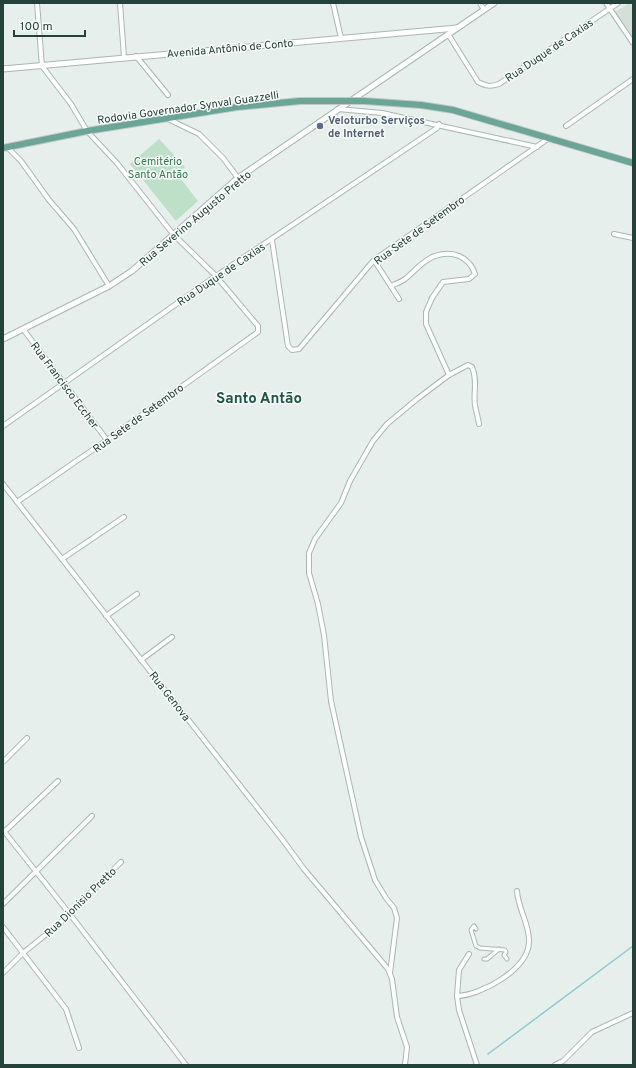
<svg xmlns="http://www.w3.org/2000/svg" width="636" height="1068" font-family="Overpass,sans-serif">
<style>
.built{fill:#d4dfda}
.green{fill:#bfe0c8}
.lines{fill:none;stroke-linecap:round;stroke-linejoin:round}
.stream{stroke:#8ec9d4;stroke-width:1.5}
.pedestrian-casing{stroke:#a8b8b2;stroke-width:5}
.minor-casing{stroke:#a8b8b2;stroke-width:6}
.tertiary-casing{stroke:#a8b8b2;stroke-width:7}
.primary-casing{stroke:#c2cac8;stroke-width:8}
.pedestrian{stroke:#fff;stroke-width:3}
.minor{stroke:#fff;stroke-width:4}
.tertiary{stroke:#fff;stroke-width:5}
.primary{stroke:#6aa596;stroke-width:6}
.primary-bridge-casing{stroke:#c2cac8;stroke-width:8;stroke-linecap:butt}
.primary-bridge{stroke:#6aa596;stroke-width:6}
.service-dot{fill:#5c6f8a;stroke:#f7fbf9;stroke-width:1.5}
.labels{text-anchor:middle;stroke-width:3;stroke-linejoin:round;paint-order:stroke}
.street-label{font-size:11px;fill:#24423a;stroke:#f7fbf9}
.service-label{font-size:11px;font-weight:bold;fill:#4e5e75;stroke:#f7fbf9;text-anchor:start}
.park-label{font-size:11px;fill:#2d7a4b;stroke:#f7fbf9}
.district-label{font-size:15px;font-weight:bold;fill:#1f5548;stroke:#f7fbf9}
</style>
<rect width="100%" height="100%" fill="#e6efeb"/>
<!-- built -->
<path class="built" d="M629,3H633V38L615,12Z"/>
<!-- green -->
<path class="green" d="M159,139L185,167L177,174L198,201L176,221L130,164Z"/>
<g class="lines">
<!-- stream -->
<path class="stream" d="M488,1054L633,946"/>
<!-- pedestrian casing -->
<g class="pedestrian-casing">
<g id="pedestrian">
<path d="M476,929L474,926L471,930L476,946L480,948L505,950L506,952L504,955L507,959"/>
<path d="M484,959H487L499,949"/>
</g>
</g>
<!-- minor casing -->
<g class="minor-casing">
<g id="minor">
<path d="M120,3L124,57"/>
<path d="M333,3L341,38"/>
<path d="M480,3L484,10"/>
<path d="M606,3L633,43"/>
<path d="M448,34L478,82C486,86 490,87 499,84L618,3"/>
<path d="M136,56L168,95"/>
<path d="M338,109L382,113L537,147"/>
<path d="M168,119L199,134L223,158L238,178"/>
<path d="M566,126L633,79"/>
<path d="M7,147L21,161L49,200L74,229L109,286"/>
<path d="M614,234L633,238"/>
<path d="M272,240L288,346L292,350L299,349L374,260L549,138"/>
<path d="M374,260L399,299"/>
<path d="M391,286C395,284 401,282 405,279C414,272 424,259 435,256C452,250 469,256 475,274L469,279L443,282L432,298L426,312V324L449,375"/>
<path d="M23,329L107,440"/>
<path d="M3,426L216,276L437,128L439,124"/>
<path d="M3,484L282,839L304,869L388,969L392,979L397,1017L407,1047L405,1065"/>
<path d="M17,502L107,440L258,332V326L216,276L173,234L117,163L87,131L71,104L42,66L37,3"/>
<path d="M62,559L124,517"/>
<path d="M106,616L137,594"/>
<path d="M141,660L172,637"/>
<path d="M3,762L27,738"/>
<path d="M3,830L69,913L186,1065"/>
<path d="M3,833L58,781"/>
<path d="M3,904L92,816"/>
<path d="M3,927L66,1009L79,1048"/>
<path d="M469,954L459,970L457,996L459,1010L477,1065"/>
<path d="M3,973L23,953L60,923L121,862"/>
<path d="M390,973L397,918L394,908L386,898L375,880L361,837L331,701L324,635L318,604L309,573V553L315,539L341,503L350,481L373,441L387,424L417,399L449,375L468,365L472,367C478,381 473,392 475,405C476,411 478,417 479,424"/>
<path d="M457,996C481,995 528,970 529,942C530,925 518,909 517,891"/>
<path d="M555,1065L563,1061L592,1032L633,1013"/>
</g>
</g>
<!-- tertiary casing -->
<g class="tertiary-casing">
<g id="tertiary">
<path d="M3,69L457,28"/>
<path d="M3,339L109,286L132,271L238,178L494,3"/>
</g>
</g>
<!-- primary casing -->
<g class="primary-casing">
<g id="primary">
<path d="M364,101L421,105L453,110L633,163"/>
<path d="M3,148L87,131L237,107L300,101H335"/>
</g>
</g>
<!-- pedestrian -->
<use href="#pedestrian" class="pedestrian"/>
<!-- minor -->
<use href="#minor" class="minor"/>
<!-- tertiary -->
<use href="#tertiary" class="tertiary"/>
<!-- primary -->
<use href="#primary" class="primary"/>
<!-- primary-bridge casing -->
<g class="primary-bridge-casing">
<path id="primary-bridge" d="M335,101H364"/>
</g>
<!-- primary-bridge -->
<use href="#primary-bridge" class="primary-bridge"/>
</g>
<!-- markers -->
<circle class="service-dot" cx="320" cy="126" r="4"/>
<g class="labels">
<!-- street labels -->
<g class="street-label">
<text transform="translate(230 48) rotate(-5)" y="4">Avenida Antônio de Conto</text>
<text transform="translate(549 50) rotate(-34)" y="4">Rua Duque de Caxias</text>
<text transform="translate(188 107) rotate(-8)" y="4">Rodovia Governador Synval Guazzelli</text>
<text transform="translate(195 218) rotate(-40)" y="4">Rua Severino Augusto Pretto</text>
<text transform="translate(419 230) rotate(-36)" y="4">Rua Sete de Setembro</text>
<text transform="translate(221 274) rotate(-34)" y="4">Rua Duque de Caxias</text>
<text transform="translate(65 385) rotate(53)" y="4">Rua Francisco Eccher</text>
<text transform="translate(138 418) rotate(-36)" y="4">Rua Sete de Setembro</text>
<text transform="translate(170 696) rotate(52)" y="4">Rua Genova</text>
<text transform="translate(80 902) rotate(-44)" y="4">Rua Dionisio Pretto</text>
</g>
<!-- service labels -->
<g class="service-label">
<text x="328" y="124">Veloturbo Serviços<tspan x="328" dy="13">de Internet</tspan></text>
</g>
<!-- park labels -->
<g class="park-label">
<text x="158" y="165">Cemitério<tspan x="158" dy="13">Santo Antão</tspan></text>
</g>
<!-- district labels -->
<g class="district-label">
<text x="259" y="403">Santo Antão</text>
</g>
</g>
<!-- border -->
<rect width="636" height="1068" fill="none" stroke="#24423a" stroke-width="8"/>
<!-- scale -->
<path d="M14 30v6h71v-6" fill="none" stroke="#24423a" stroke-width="2"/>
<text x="20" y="30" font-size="12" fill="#24423a" stroke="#f7fbf9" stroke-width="3" paint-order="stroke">100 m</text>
</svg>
